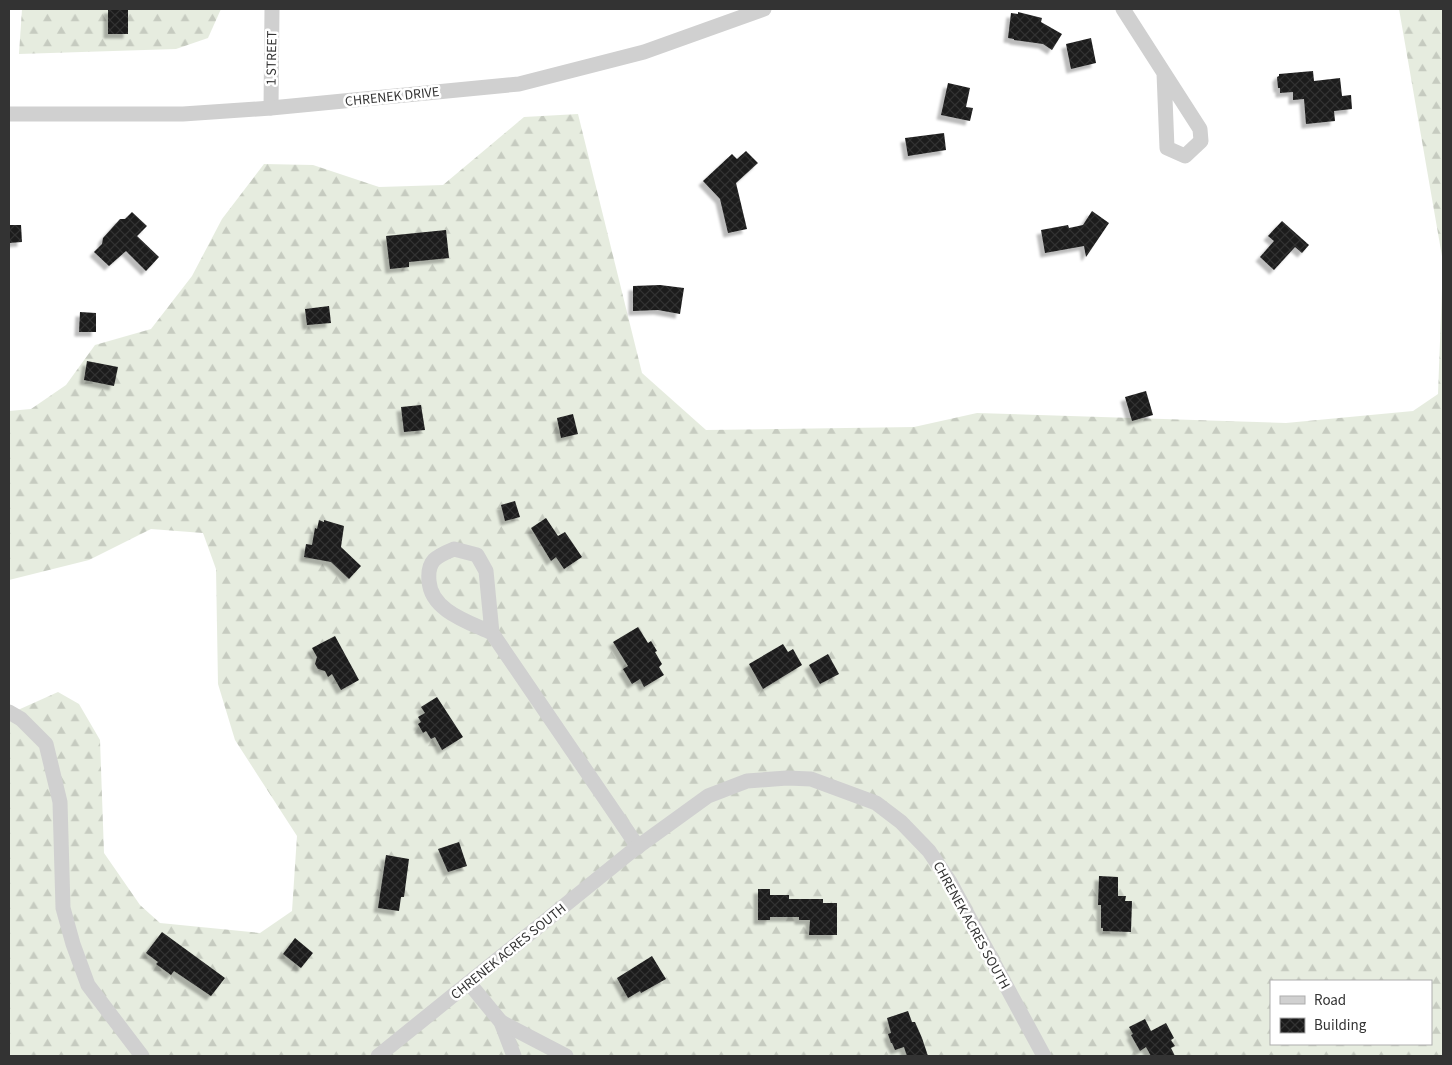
<svg xmlns="http://www.w3.org/2000/svg" width="1452" height="1065" font-family="'Source Sans 3',sans-serif">
<style>
.forest{fill:url(#forest-firs);fill-rule:evenodd}
.building{fill:url(#building-cross-hatch);filter:url(#shadow)}
.lines{fill:none;stroke-linecap:round;stroke-linejoin:round}
.street{stroke:#d0d0d0;stroke-width:15}
.labels{text-anchor:middle;stroke-width:5;stroke-linejoin:round;paint-order:stroke}
.street-label{font-size:14px;fill:#333;stroke:#fff}
</style>
<defs>
<pattern id="forest-firs" width="22" height="20" patternUnits="userSpaceOnUse" patternTransform="scale(1.25)"><rect width="22" height="20" fill="#e6ecdf"/><path d="M5 1l3.5 6h-7zM16 11l3.5 6h-7z" fill="#c6cbc0"/></pattern>
<pattern id="building-cross-hatch" width="8" height="8" patternUnits="userSpaceOnUse" patternTransform="scale(1.25)"><rect width="8" height="8" fill="#1a1a1a"/><path d="M0 0l8 8M0 8l8-8" fill="none" stroke="#333"/></pattern>
<filter id="shadow"><feDropShadow dx="-4.5" dy="4.5" stdDeviation="1" flood-color="#0004"/></filter>
</defs>
<rect width="100%" height="100%" fill="#fff"/>
<!-- forest -->
<g class="forest">
<path d="M22,9H221L208,38L176,49L19,54Z"/>
<path d="M1399,9H1443V1056H9V714L58,692L79,704L100,740L104,853L140,905L160,923L260,933L292,911L297,836L235,740L218,684L216,569L203,533L151,529L89,560L9,580V411L31,409L66,385L95,345L151,329L192,276L222,219L264,164L313,165L379,187L443,185L524,117L578,114L642,373L706,430L914,427L977,413L1286,423L1413,411L1438,394L1443,262ZM1271,981H1431V1044H1271Z"/>
</g>
<!-- building -->
<g class="building">
<rect x="108" y="9" width="20" height="25"/>
<path d="M1018,12L1042,18L1041,22L1062,34L1052,50L1043,44L1014,40V39L1008,38L1011,13L1018,14Z"/>
<path d="M1091,38L1096,63L1071,69L1066,44Z"/>
<path d="M1313,71L1314,81L1340,78L1342,96L1351,95L1352,109L1334,111L1335,121L1306,124L1304,99L1293,100V92L1280,93V88H1278L1277,77L1279,76V74Z"/>
<path d="M948,83L970,88L966,107L973,108L970,121L941,115Z"/>
<path d="M944,133L946,150L908,156L905,138Z"/>
<path d="M746,151L758,163L736,183L747,229L728,233L720,199L703,181L732,154L737,159Z"/>
<path d="M1092,211L1109,223L1086,257L1084,246L1045,253L1041,230L1068,225L1069,228L1083,225Z"/>
<path d="M132,212L147,226L137,236L159,257L146,271L126,251L109,266L94,252L102,244L103,238L120,219H125Z"/>
<path d="M1282,221L1309,245L1302,253L1295,247L1274,270L1260,257L1274,241L1268,236Z"/>
<path d="M9,225H21L22,242L9,243Z"/>
<path d="M446,230L449,258L409,262V267L390,269L386,236Z"/>
<path d="M660,285L684,288L680,314L658,310L633,311V286Z"/>
<path d="M329,306L331,323L307,325L305,309Z"/>
<path d="M80,312L96,313V332H79Z"/>
<path d="M87,361L118,367L114,386L84,380Z"/>
<path d="M1146,391L1153,415L1132,421L1125,397Z"/>
<path d="M421,405L425,430L404,432L401,407Z"/>
<path d="M573,414L578,434L561,438L557,418Z"/>
<path d="M515,501L520,517L505,521L501,505Z"/>
<path d="M546,518L558,536L565,532L582,557L564,569L556,557L551,561L531,528Z"/>
<path d="M319,520L324,522V520L344,526L341,547L361,566L349,579L331,562L304,557L306,544L312,545L315,528L317,529Z"/>
<path d="M638,627L648,643L651,641L657,651L655,652L662,664L659,667L664,675L644,687L640,679L632,684L623,669L628,666L613,642Z"/>
<path d="M335,636L359,680L341,690L332,674L328,677L325,671L318,669L315,664L317,657L312,648Z"/>
<path d="M783,644L788,652L793,649L802,665L763,689L749,664Z"/>
<path d="M828,654L839,674L820,684L809,665Z"/>
<path d="M437,697L463,737L442,750L435,737L431,739L426,731L423,733L418,724L421,722L418,717L425,713L421,707Z"/>
<path d="M459,842L467,866L448,872L438,849Z"/>
<path d="M386,855L409,859L404,897H401L399,911L378,908Z"/>
<path d="M1099,876L1118,877V896H1126L1125,901H1132L1131,932L1103,931V928H1101V905H1098Z"/>
<path d="M758,889H770V895H789V899H823V903H837V935H809L810,920H799V917H770V920H758Z"/>
<path d="M162,932L225,978L211,996L174,971L171,975L156,964L158,962L146,953Z"/>
<path d="M295,938L313,953L301,968L283,954Z"/>
<path d="M652,956L666,979L641,993L640,991L628,998L617,978Z"/>
<path d="M908,1011L912,1022H915L922,1038L928,1056H907L904,1047L895,1050L892,1043H891L888,1034L891,1033L887,1018Z"/>
<path d="M1145,1019L1151,1031L1166,1023L1174,1038L1171,1040L1175,1046L1171,1048L1175,1056H1151L1146,1047L1140,1051L1131,1035L1133,1034L1129,1027Z"/>
</g>
<g class="lines">
<!-- street -->
<g class="street">
<path d="M1123,9L1200,129L1201,141L1185,156L1167,148L1164,73"/>
<path d="M271,108L272,9"/>
<path d="M9,114H183L271,108L519,84L644,52L764,9"/>
<path d="M492,633C469,622 431,611 429,581C427,560 437,556 454,549L477,555L486,571L492,633L638,847"/>
<path d="M9,712L21,719L46,744L60,802L63,908L73,944L88,985L142,1056"/>
<path d="M469,983L501,1022L514,1056"/>
<path d="M501,1022L566,1056"/>
<path d="M378,1056L632,851L708,796L747,781L787,778L811,779L876,803L901,822L929,851L950,882L1044,1056"/>
</g>
</g>
<g class="labels">
<!-- street labels -->
<g class="street-label">
<text transform="translate(271 58) rotate(-89)" y="5">1 STREET</text>
<text transform="translate(392 96) rotate(-6)" y="5">CHRENEK DRIVE</text>
<text transform="translate(972 925) rotate(61)" y="5">CHRENEK ACRES SOUTH</text>
<text transform="translate(508 951) rotate(-39)" y="5">CHRENEK ACRES SOUTH</text>
</g>
</g>
<!-- border -->
<rect width="1452" height="1065" fill="none" stroke="#333333" stroke-width="20"/>
<!-- legend -->
<rect x="1270" y="980" width="162" height="65" fill="#ffffff" stroke="#adadad"/>
<rect x="1280" y="996" width="25" height="8" fill="#d0d0d0" stroke="#adadad"/>
<text x="1314" y="1005" font-size="15" fill="#333333">Road</text>
<rect x="1280" y="1018" width="25" height="15" fill="url(#building-cross-hatch)" stroke="#adadad"/>
<text x="1314" y="1030" font-size="15" fill="#333333">Building</text>
</svg>
